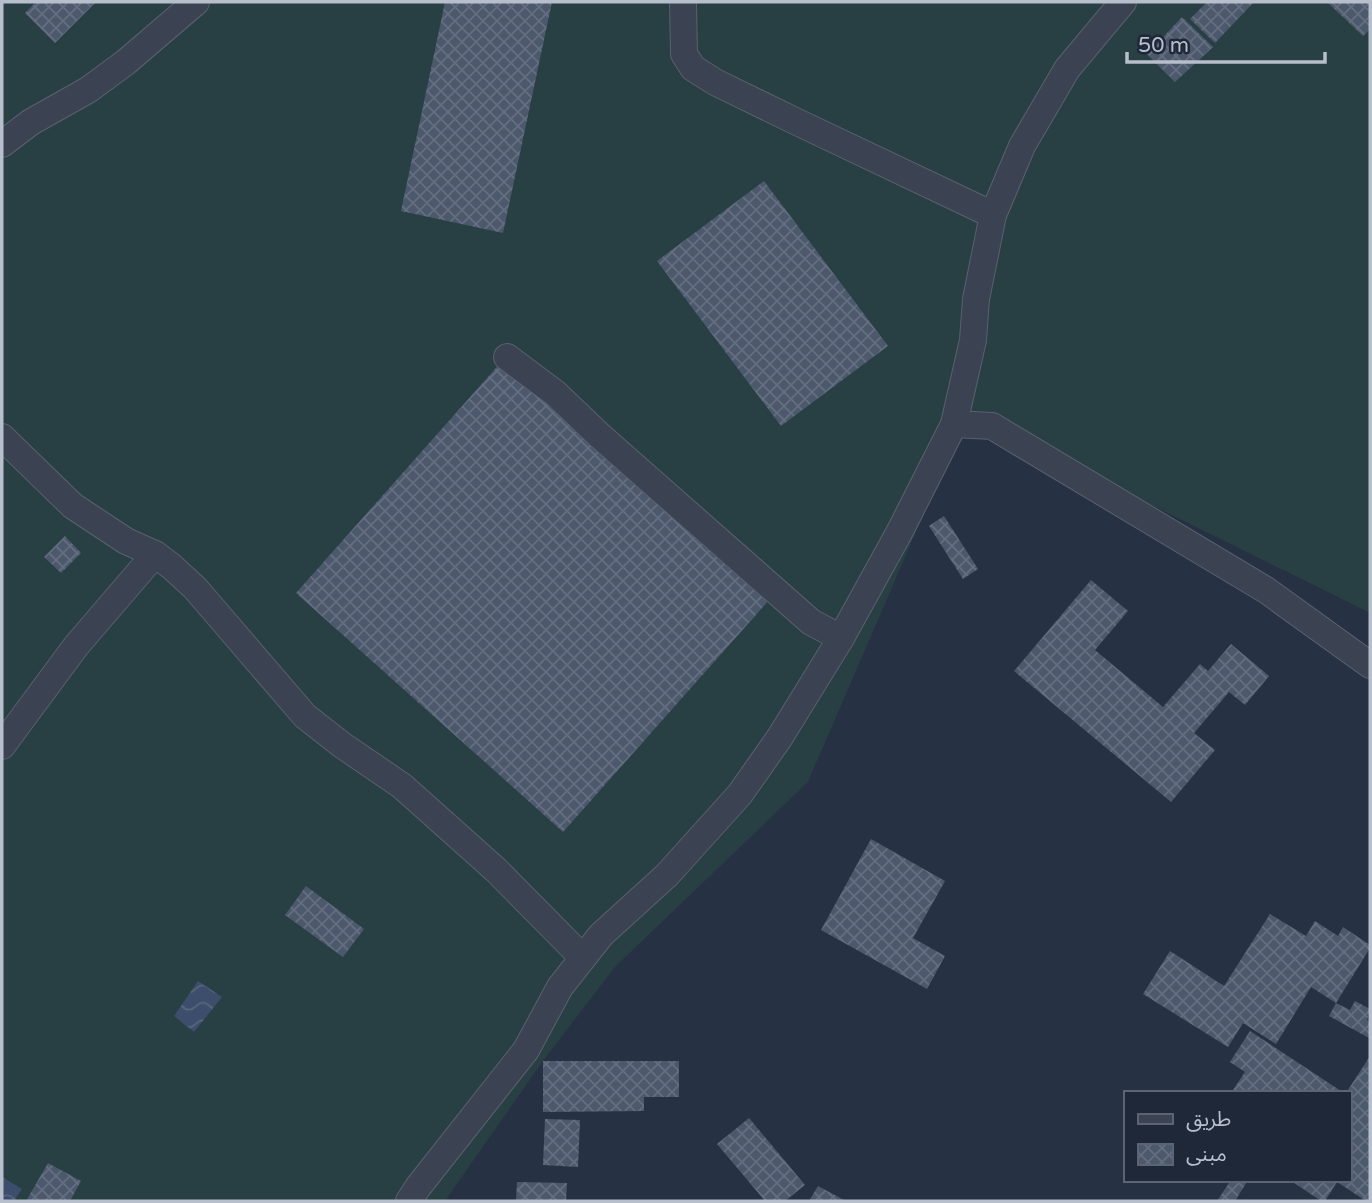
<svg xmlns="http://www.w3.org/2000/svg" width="1372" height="1203" font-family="'Varela Round','Noto Sans Arabic',sans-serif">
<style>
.garden{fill:#283f43}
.water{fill:url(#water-waves)}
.building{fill:url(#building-cross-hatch)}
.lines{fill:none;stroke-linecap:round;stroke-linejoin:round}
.minor-casing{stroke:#59616f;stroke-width:28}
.minor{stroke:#3b4352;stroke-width:26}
</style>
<defs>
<pattern id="water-waves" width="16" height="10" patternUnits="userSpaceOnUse" patternTransform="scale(1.75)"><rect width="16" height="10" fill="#3c4e6b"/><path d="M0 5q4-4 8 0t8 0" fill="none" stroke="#56667f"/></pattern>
<pattern id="building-cross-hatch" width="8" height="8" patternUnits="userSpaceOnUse" patternTransform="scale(1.75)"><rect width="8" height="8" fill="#4c586c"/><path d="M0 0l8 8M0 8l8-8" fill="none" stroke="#646e80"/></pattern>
</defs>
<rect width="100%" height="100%" fill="#263143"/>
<!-- garden -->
<path class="garden" d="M2,2H1370V613L967,414L808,782L615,967L543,1061L445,1201H2Z"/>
<!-- water -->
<g class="water">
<path d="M198,981L222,997L194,1032L174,1016Z"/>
<path d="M2,1177L22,1189L14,1201H2Z"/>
</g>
<!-- building -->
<g class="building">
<path d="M36,2H96L55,43L25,13Z"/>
<path d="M445,2H552L503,233L401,211Z"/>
<path d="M1207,2H1254L1215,43L1190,19Z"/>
<path d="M1327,2H1370V29L1363,36Z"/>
<path d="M1182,17L1213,47L1175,82L1147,54Z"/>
<path d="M764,181L888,346L781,426L657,261Z"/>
<path d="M503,360L770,599L563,832L296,593Z"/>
<path d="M944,516L978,569L963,579L929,526Z"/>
<path d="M65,536L81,553L61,573L44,557Z"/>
<path d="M1091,580L1128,611L1095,650L1163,707L1200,664L1208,671L1231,644L1269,676L1245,705L1229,692L1194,733L1215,750L1171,802L1014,671Z"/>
<path d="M871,839L945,881L913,938L945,956L927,989L821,930Z"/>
<path d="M306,886L364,929L343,957L285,915Z"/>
<path d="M1270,914L1306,936L1315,921L1338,936L1343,927L1370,945V948L1336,1003L1311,987L1276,1044L1243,1023L1228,1047L1143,994L1170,951L1224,986Z"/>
<path d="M1355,1001L1370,1009L1367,1020L1370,1022L1369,1038L1329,1016L1336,1003L1350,1010Z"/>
<path d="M1250,1031L1344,1093H1231L1245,1072L1230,1062Z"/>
<path d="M1370,1056V1201H1366L1337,1182L1325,1201H1321L1290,1180H1349V1093H1346Z"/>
<path d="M543,1061H679V1097H644V1111L543,1112Z"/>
<path d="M749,1118L805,1185L785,1201H765L717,1144Z"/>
<path d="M545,1119L580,1120L578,1167L543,1165Z"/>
<path d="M48,1163L81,1181L70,1201H26Z"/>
<path d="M1231,1180H1248L1235,1201H1217Z"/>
<path d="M517,1182L567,1183L566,1201H516Z"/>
<path d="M818,1186L846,1201H809Z"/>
</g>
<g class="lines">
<!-- minor casing -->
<g class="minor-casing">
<g id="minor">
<path d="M683,2L684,54L693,68L715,82L795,121L993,215"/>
<path d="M2,144L31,122L88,90L126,62L196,2"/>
<path d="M507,357L555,393L599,435L811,622L841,638"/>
<path d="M954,424L992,426L1266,590L1370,665"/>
<path d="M2,437L73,506L126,541L155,554L171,566L195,588L305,716L342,745L402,786L496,870L583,958"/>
<path d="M2,746L76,646L155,554"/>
<path d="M409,1201L418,1187L526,1050L560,987L601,935L667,875L740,794L780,737L841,638L900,531L954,424L973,340L976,299L993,215L1022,146L1067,69L1123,2"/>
</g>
</g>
<!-- minor -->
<use href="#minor" class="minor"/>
</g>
<!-- border -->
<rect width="1372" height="1203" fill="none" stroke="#b8bfcc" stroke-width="7"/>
<!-- legend -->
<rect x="1124" y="1091" width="228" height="91" fill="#1f2838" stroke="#5c6473" stroke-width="2"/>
<rect x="1138" y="1114" width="35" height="10" fill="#3b4352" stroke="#5c6473" stroke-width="2"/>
<text x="1186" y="1126" font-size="21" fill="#b8bfcc">طريق</text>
<rect x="1138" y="1144" width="35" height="21" fill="url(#building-cross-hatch)" stroke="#5c6473" stroke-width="2"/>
<text x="1186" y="1161" font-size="21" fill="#b8bfcc">مبنى</text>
<!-- scale -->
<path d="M1127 52v10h198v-10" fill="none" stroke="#b8bfcc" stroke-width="3.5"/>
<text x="1138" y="52" font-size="21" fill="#b8bfcc" stroke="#1f2838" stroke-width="5" paint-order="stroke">50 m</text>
</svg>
